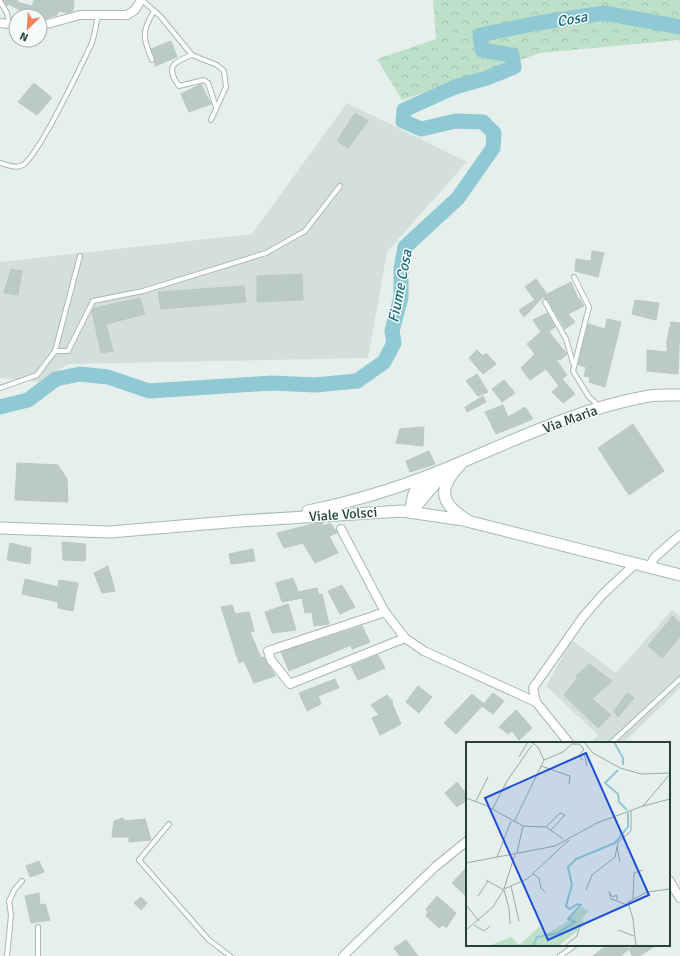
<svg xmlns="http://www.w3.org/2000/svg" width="680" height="956" font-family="Signika,sans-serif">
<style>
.built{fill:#d4dfda}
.forest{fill:url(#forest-crowns)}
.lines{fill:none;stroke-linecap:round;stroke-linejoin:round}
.river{stroke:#8ec9d4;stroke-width:15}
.building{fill:#bbcac4;stroke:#b8c9c2}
.lane-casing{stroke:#a8b8b2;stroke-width:6}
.street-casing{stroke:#a8b8b2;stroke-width:10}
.secondary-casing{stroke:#a4bbb3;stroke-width:13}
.lane{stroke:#fff;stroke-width:4}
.street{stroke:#fff;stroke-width:8}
.secondary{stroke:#fff;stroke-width:11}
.labels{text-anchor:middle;stroke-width:3;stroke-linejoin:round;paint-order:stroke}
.street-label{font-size:14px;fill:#24423a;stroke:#f7fbf9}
.water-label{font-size:15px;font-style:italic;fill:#1c6f80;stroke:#f7fbf9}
.inset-river{fill:none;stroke:#8ec9d4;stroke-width:2}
.inset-road{fill:none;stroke:#98aaa4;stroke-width:1}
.view{fill:#1d4ed8;fill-opacity:0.15;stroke:#1d4ed8;stroke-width:2}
.inset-edge{fill:none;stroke:#24423a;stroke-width:2}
</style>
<defs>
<pattern id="forest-crowns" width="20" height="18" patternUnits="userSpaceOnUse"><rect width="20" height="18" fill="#bfe0c8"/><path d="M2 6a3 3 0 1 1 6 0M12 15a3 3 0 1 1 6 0" fill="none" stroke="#a4c1ad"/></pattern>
</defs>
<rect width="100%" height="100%" fill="#e6efeb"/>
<!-- built -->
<g class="built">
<path d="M347,103L467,162L387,252L368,358L68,364L39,382L0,378V262L252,234Z"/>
<path d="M672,610L680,616V688L623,743H591L598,735L546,686L572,640L616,673Z"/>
</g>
<!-- forest -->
<path class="forest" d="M433,0H680V45L679,40L540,53L402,100L377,59L436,39Z"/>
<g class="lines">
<!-- river -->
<path class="river" d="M0,407L28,400L56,379L80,374L108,377L149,391L272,383L315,385L357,381L384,362L394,343L392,331L401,297V269L405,247L458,198L493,148L494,133L483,122L456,121L421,129L403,121L404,110L455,87L487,78L514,67L512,55L482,50L480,35L538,23L604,13L680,27"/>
</g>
<!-- building -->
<g class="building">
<path d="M3,0H18L17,2L32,6L34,0H74L73,11L68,13L59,11L57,15L40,20V16H32L8,4L7,6Z"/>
<path d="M171,41L177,57L155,66V59L151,49Z"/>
<path d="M34,83L52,98L37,115L18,102Z"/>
<path d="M201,84L211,104L189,112L181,94Z"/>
<path d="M355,113L368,121L348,148L337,141Z"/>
<path d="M592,251L604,253L598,277L575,271L576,259L591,261Z"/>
<path d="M11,269L22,271L18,295L4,293Z"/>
<path d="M302,274L303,300L257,302V276Z"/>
<path d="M536,279L547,294L545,295L571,282L578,299L579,298L584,306L568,314L575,322L565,329L548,300L543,297L524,317L519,310L535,300L525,287Z"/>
<path d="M244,286L246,302L161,309L158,292Z"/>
<path d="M140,298L145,314L106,324L113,351L101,353L92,311L94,308Z"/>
<path d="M635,300L659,303L656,320L632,314Z"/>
<path d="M547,313L555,327L549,332L567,354L560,360L555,358L567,375L562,379L575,394L563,403L552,392L559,386L546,369L530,380L521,368L535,354L527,344L541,332L533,320Z"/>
<path d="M607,319L621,322L605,387L589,382L590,377L584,376L586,367L578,365L588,324L605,329Z"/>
<path d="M671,322L680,323L678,374L647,371V350L667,352V341Z"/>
<path d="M477,350L483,356L486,353L496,364L483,374L469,358Z"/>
<path d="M477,374L488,392L478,396L466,381Z"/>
<path d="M504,380L515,393L502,402L492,389Z"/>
<path d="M483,396L486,402L467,412L465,407Z"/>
<path d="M503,405L508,417L525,407L533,419L496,434L485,412Z"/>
<path d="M633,424L664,471L629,495L598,448Z"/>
<path d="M424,427L423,446L396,443L400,429Z"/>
<path d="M429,451L435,464L410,472L406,461Z"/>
<path d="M17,463L58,465L67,479L68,502L15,500Z"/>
<path d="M323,523L324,526L330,523L336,531L337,533L329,536L338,553L315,563L303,543L284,548L277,533L313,524Z"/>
<path d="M62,542L86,544L85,561L63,560Z"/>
<path d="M10,543L31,548L30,564L7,560Z"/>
<path d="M253,549L255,561L231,564L229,554Z"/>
<path d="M108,566L115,591L102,593L94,573Z"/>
<path d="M293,578L298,592L317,588L319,595L322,594L329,624L314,626L312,612L305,613L302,598L282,602L276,583Z"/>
<path d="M25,579L58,587L59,580L78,583L73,611L58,608V602L22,594Z"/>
<path d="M342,585L355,607L340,614L328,591Z"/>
<path d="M288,604L296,630L272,633L265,612Z"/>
<path d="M232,605L235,614L249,612L254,631L250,632L261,658L264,657L275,676L254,683L244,661L239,663L221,607Z"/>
<path d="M673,616L680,623V637L662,658L648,646Z"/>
<path d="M362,626L370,642L352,649L351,645L289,671L281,652Z"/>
<path d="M378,655L385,668L358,680L351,666Z"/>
<path d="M589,664L612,681L592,699L611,715L598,728L564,695L578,677L576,676Z"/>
<path d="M335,679L339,688L318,696L321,704L307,711L299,693Z"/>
<path d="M418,686L432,697L419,713L406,702Z"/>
<path d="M493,693L504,701L493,714L482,706Z"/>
<path d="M627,693L634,698L618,717L614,711Z"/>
<path d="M472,694L484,704L456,734L444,723Z"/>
<path d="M387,695L393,702L392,703L401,724L380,735L372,718L379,715L371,705Z"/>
<path d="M516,710L532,728L519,740L512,731L508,734L499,727Z"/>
<path d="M457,782L467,795V800L457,807L445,793Z"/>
<path d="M123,818L124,821L145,819L151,840L129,842V837H112L114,821Z"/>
<path d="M39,861L44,872L30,877L26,866Z"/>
<path d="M467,867V897L452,883Z"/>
<path d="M39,893L40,905L45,904L50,920L31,923L25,896Z"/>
<path d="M437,896L456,913L446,928L443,925L439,928L426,916L428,912L426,909Z"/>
<path d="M141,897L147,903L141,910L134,903Z"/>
<path d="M406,940L418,956H400L394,948Z"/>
<path d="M607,945H625L629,949L621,956H593Z"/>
<path d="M635,945H656L640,956H632L629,949Z"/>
</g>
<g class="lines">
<!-- lane casing -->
<g class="lane-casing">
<g id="lane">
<path d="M142,0L161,17L192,55L217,65L224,71L226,87L211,120"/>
<path d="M0,1L7,13L9,24"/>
<path d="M192,55C173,62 165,67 179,86L204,80L208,83L216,107"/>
<path d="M152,60C143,38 141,32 154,11"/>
<path d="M0,163C8,165 16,169 23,165C39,154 81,66 91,45C95,35 96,25 98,15"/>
<path d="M574,277L589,307L573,371L589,397L599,406"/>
<path d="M545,302L566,339L573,363"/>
<path d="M55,351H68L93,301L143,291L266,253L305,231L340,186"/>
<path d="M0,388L37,375L55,351L80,256"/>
<path d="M611,743L680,679"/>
<path d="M169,824L139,860L208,939L230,956"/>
<path d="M7,956L11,915L9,901L15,889L22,881"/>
<path d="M38,956V927"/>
<path d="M560,956L575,945"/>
</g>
</g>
<!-- street casing -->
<g class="street-casing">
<g id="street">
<path d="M0,23L16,25"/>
<path d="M40,26L80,15H127L135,10L141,0"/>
<path d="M341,529L385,612L405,638L424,651L536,702"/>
<path d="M649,568L654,558L680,535"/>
<path d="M385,612L268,651L271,660L290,684L405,638"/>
<path d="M569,743L536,702L533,688L583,617L603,594L634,565"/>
<path d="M669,880L680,898"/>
<path d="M343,956L435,867L467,841"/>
</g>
</g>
<!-- secondary casing -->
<g class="secondary-casing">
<g id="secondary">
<path d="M460,465C438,488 439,503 467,520"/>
<path d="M308,511C362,500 414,483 464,461C521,437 583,408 644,397C655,394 668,395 680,395"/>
<path d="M411,512L438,480L452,470"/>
<path d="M411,512C412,497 414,487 427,479"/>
<path d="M0,528L110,532L240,521L402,511L463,520L680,575"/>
</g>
</g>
<!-- lane -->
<use href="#lane" class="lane"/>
<!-- street -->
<use href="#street" class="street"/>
<!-- secondary -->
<use href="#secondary" class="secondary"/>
</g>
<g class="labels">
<!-- street labels -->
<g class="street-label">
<text transform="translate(570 419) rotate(-20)" y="5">Via Maria</text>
<text transform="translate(343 514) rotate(-4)" y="5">Viale Volsci</text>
</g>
<!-- water labels -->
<g class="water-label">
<text transform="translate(572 19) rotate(-10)" y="5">Cosa</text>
<text transform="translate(400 286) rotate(-79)" y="5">Fiume Cosa</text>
</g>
</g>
<!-- overview -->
<g transform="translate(466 742)">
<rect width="204" height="204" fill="#e6efeb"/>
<path d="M116,165L123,169L116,176L119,183L92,204H22L45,195L53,203L74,184L80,192L99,181Z" fill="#bfe0c8"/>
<path class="inset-river" d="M148,0L157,16V23M152,28L139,41L152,52L153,60L161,68M67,204L71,195L92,191L109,180L102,177L115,163L112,162L103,167L100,164L106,143L102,125L110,117L149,101L162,85V71"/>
<path class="inset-road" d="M118,0L127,11L154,26L175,32L204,31M106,2H113L118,7L114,13L116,18M118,10L121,24M53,15L62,0M78,18L97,10L108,0M75,24L104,34L103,42M0,56L19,63L57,84L51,111M10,59L22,35M177,64L204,32M26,68L41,39L66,3M48,80L78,18L72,5L65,0M57,84L80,85L97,97M80,85L94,71L99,73L85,88M31,115L45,79M154,120L151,105L152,100L165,89V69M0,121L89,104L131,81L177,64L204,57M67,132L73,136L75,146L79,150M20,138L38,148M45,144L53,179M38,147L49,112M38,148L43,166L44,182M120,148L126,133L149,115L151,105M143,149L145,157L162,163M144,152L147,155L151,153V158M12,154L22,139M167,157L168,131L177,128M0,163L13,179M8,183L18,189L24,184M0,188L27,165L38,147L61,137L103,98M152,188L168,194M99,204L111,194L113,187M170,204L167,177L162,160L181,150L204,147"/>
<path class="view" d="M120,11L183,153L82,198L19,56Z"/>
<rect width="204" height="204" class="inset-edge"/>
</g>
<!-- north arrow -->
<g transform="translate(28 28) rotate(204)"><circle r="19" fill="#f7fbf9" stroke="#a3b1ad"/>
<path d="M0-3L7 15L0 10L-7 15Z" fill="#f4845f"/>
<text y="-6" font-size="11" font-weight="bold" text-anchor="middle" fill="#24423a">N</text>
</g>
</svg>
